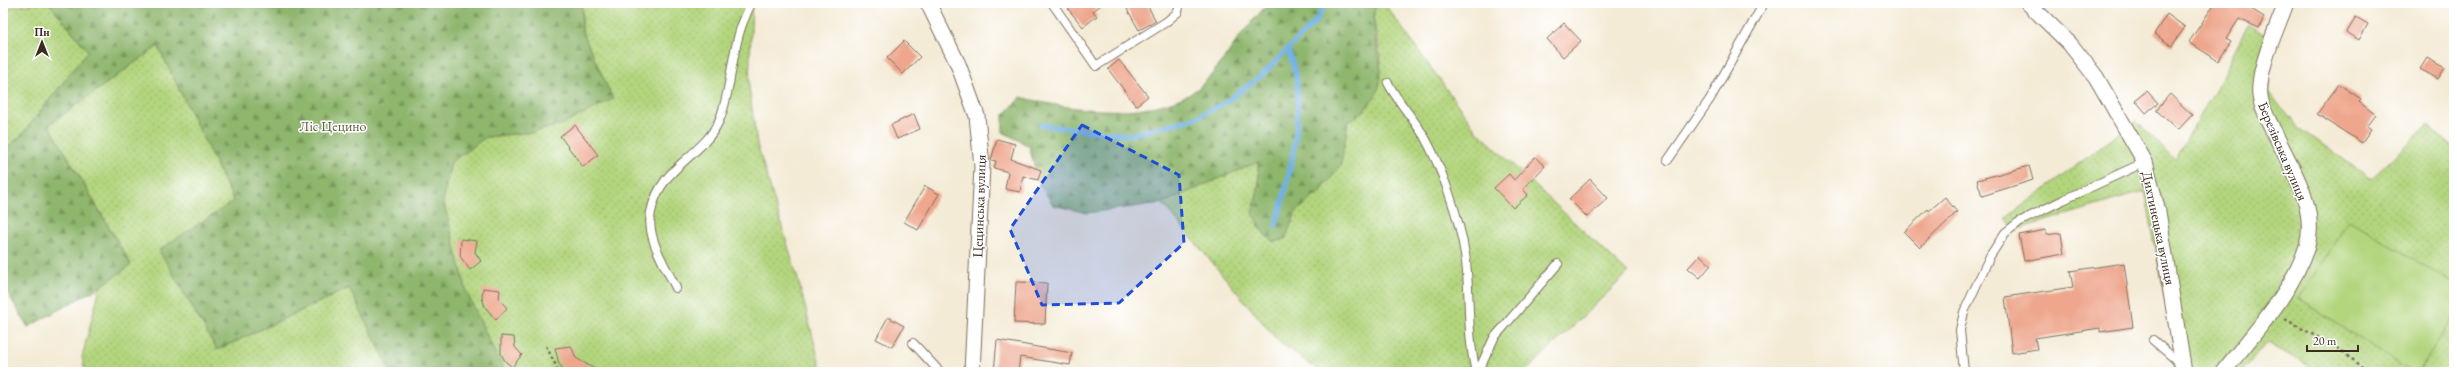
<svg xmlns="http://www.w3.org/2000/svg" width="2457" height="375" font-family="'EB Garamond',serif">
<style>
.grass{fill:url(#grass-dots);stroke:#77804e}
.forest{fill:url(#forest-firs);stroke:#647046}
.pitch{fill:#b3d57e;stroke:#77804e}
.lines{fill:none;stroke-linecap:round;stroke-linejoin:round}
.stream{stroke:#72b1e5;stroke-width:5}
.building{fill:#eea68c}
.lane-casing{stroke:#7c6e5e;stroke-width:10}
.street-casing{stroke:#7c6e5e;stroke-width:17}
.path{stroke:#7c6e5e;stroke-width:2.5;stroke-dasharray:3 3;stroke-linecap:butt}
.lane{stroke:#fff;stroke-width:8}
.street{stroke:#fff;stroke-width:15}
.marked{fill:#1d4ed8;fill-opacity:0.2;stroke:#1d4ed8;stroke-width:3;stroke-dasharray:8 5;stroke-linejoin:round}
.labels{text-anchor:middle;stroke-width:3;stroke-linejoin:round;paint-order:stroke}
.park-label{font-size:14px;fill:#5f5d3b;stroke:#fff}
.street-label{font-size:14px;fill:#3b2a1e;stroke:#fff}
</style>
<defs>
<pattern id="grass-dots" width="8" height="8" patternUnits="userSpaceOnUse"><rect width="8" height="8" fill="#b3d57e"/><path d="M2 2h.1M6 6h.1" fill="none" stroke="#9bb76c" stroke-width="1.8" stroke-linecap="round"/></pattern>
<pattern id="forest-firs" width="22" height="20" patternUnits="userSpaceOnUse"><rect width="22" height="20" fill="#8eb66d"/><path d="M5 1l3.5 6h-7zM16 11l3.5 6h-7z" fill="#759459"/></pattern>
</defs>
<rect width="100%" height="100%" fill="#fff"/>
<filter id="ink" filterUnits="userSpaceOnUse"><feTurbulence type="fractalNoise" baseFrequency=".025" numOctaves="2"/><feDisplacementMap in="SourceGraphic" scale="8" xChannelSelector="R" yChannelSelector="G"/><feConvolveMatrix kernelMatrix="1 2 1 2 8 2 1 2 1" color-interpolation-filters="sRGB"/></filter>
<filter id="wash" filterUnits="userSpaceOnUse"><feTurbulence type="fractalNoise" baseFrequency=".012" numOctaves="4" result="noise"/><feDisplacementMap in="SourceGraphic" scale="16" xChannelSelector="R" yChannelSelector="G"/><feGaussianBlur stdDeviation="0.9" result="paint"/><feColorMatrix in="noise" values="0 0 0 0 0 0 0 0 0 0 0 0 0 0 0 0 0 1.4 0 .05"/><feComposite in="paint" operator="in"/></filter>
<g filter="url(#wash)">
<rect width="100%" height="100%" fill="#f4ebd6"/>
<!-- grass -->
<g class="grass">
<path d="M41,3H49L88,51L20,137L3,150V8Z"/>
<path d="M582,3H752L749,87L757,144L799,283L822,372H507L496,355L467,293L443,200L451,162L486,137L533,132L612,99L582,31Z"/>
<path d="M1376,3H1384L1476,130L1628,273L1525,372H1321L1279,342L1162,203L1258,162L1259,185L1253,214L1264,234L1274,242L1285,239L1296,212L1321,191L1345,138L1348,122L1364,111L1381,61L1373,15Z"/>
<path d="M2248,25L2277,41L2272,51L2268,92L2298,127L2371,179L2428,125L2454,148V372H2318L2267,342L2242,372H2179L2145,191L2015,230L2006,218L2136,121L2175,160L2216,88Z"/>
<path d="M158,46L234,201L217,350L350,288L391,372H85L82,357L100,287L131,264L49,125Z"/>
</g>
<!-- forest -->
<g class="forest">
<path d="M49,3H582V31L613,99L561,125L533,132L486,137L451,162L443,200L467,293L496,355L507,372H391L349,288L217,350L159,250L234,201L158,46L49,125L131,265L100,287L28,327L3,285V150L20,137L88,51Z"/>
<path d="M1269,3H1376C1364,51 1409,83 1348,122L1341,165L1321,191L1296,212L1285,239L1274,242L1264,234L1253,214L1259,185L1258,162L1162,203L1087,213L1053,205L1038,181L1029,146L1003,132V116L1021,97C1071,111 1140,119 1188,95C1209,84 1227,53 1241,35C1249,24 1259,14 1269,3Z"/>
</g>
<!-- pitch -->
<path class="pitch" d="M2349,220L2454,284V316L2418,372H2411L2299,299Z"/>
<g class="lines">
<!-- stream -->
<g class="stream">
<path d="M1040,125L1130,135L1195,118L1226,102L1262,75L1315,22L1326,3"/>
<path d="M1276,225C1288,183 1303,123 1296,79C1295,69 1291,59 1288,49"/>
</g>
</g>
<g id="blocks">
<!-- building -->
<g class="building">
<path d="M1075,3H1104L1093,11L1097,16L1083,27L1068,9Z"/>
<path d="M1137,3H1146L1156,21L1139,30L1127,9Z"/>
<path d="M2215,3H2242L2264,17L2259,28L2239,19L2226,39L2231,42L2218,61L2189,42Z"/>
<path d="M2167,14L2185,27L2172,46L2154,34Z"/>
<path d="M2356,17L2368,24L2359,40L2347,32Z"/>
<path d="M1564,23L1581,41L1563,57L1547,39Z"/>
<path d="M904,41L920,57L903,74L887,58Z"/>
<path d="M2427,58L2445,68L2438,79L2420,69Z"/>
<path d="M1119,60L1148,96L1136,106L1108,69Z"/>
<path d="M2339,84L2361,99L2359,102L2376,115L2367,127L2371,130L2362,143L2317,114Z"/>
<path d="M2147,91L2158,103L2146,113L2135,100Z"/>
<path d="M2170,94L2192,115L2178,130L2156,110Z"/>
<path d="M914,114L920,129L897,139L891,125Z"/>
<path d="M575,125L598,155L583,167L560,136Z"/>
<path d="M997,139L1015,144L1011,159L1041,170L1038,180L1023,176L1020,192L1005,189L1008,172L994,168L996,161L991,160Z"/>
<path d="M1535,157L1545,166L1523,189L1528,195L1513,208L1494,188L1509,174L1514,180Z"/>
<path d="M2029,166L2033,180L1982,196L1977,180Z"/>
<path d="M1590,179L1608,198L1587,217L1569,199Z"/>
<path d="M925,186L939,194L918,230L904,222Z"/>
<path d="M1945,197L1957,212L1920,248L1904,232L1928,209L1929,211Z"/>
<path d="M2046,230V235L2061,233L2064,254L2024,261L2019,235Z"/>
<path d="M461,239L477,241L475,252L481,261L470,270L460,256Z"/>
<path d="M1700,255L1711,265L1700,278L1688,268Z"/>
<path d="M2124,263L2133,327L2100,332V328L2035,338L2037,349L2012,353L2005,297L2073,287L2070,271Z"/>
<path d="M1016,282L1047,283L1045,324L1014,323Z"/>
<path d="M483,288L500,290L499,299L507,308L496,320L485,307L482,298Z"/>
<path d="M888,317L904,326L892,347L876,339Z"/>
<path d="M501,336L514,337L515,347L522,355L512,367L505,361L501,354Z"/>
<path d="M997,340L1072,353L1070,365L1020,357L1018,372H994Z"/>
<path d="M571,346L576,358L600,372H566L559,364L555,348Z"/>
</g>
</g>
</g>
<g filter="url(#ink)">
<use href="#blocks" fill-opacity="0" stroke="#7c6e5e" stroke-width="1"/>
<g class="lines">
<!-- lane casing -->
<g class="lane-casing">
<g id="lane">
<path d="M1052,3L1096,66L1166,22L1178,12L1180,3"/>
<path d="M1388,83C1398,102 1413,118 1424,136C1442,168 1459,217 1465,254C1471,294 1466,331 1476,372"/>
<path d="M1668,160L1710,99L1764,3"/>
<path d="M676,288C665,265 646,238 651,212C661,163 706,157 721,116C732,85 731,52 743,22C746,16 748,8 752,3"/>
<path d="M2153,340L2175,359L2180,366"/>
<path d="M913,343L940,372"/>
<path d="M1478,372L1494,338L1558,264"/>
<path d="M1964,372L1960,330L1964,312L1990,256L2005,233L2019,222L2063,200L2145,162"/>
</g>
</g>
<!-- street casing -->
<g class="street-casing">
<g id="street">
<path d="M928,3L958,64L977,116L982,166L972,372"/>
<path d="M2028,3L2070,44L2096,77L2145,162L2158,212L2184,372"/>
<path d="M2223,372C2253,334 2292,294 2307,246C2318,206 2289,164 2273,130C2268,119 2261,107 2260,96C2257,69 2277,29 2286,3"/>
</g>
</g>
<!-- path -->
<g class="path">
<path d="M2285,319L2335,347L2370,372"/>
<path d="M546,346L559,372"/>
</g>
<!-- lane -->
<use href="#lane" class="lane"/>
<!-- street -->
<use href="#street" class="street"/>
</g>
</g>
<!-- marked area -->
<path class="marked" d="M1082,125L1179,175L1184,243L1119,303L1042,305L1010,229Z"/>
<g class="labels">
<!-- park labels -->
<g class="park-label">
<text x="333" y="131">Ліс Цецино</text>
</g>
<!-- street labels -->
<g class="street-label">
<text transform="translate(2283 151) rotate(67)" y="5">Березівська вулиця</text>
<text transform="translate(979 206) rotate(-88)" y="5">Цецинська вулиця</text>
<text transform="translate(2159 228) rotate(78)" y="5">Дихтинецька вулиця</text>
</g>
</g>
<!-- margin -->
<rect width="2457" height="375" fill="none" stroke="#fff" stroke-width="16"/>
<!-- north arrow -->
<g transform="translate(42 42)" stroke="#ffffff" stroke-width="3" paint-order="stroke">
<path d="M0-3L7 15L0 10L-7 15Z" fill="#3b2a1e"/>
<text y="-6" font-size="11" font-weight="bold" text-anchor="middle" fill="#3b2a1e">Пн</text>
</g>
<!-- scale -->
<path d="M2307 345v6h51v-6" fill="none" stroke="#3b2a1e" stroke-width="2"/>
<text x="2313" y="345" font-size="12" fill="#3b2a1e" stroke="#ffffff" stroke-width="3" paint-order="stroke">20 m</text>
</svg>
